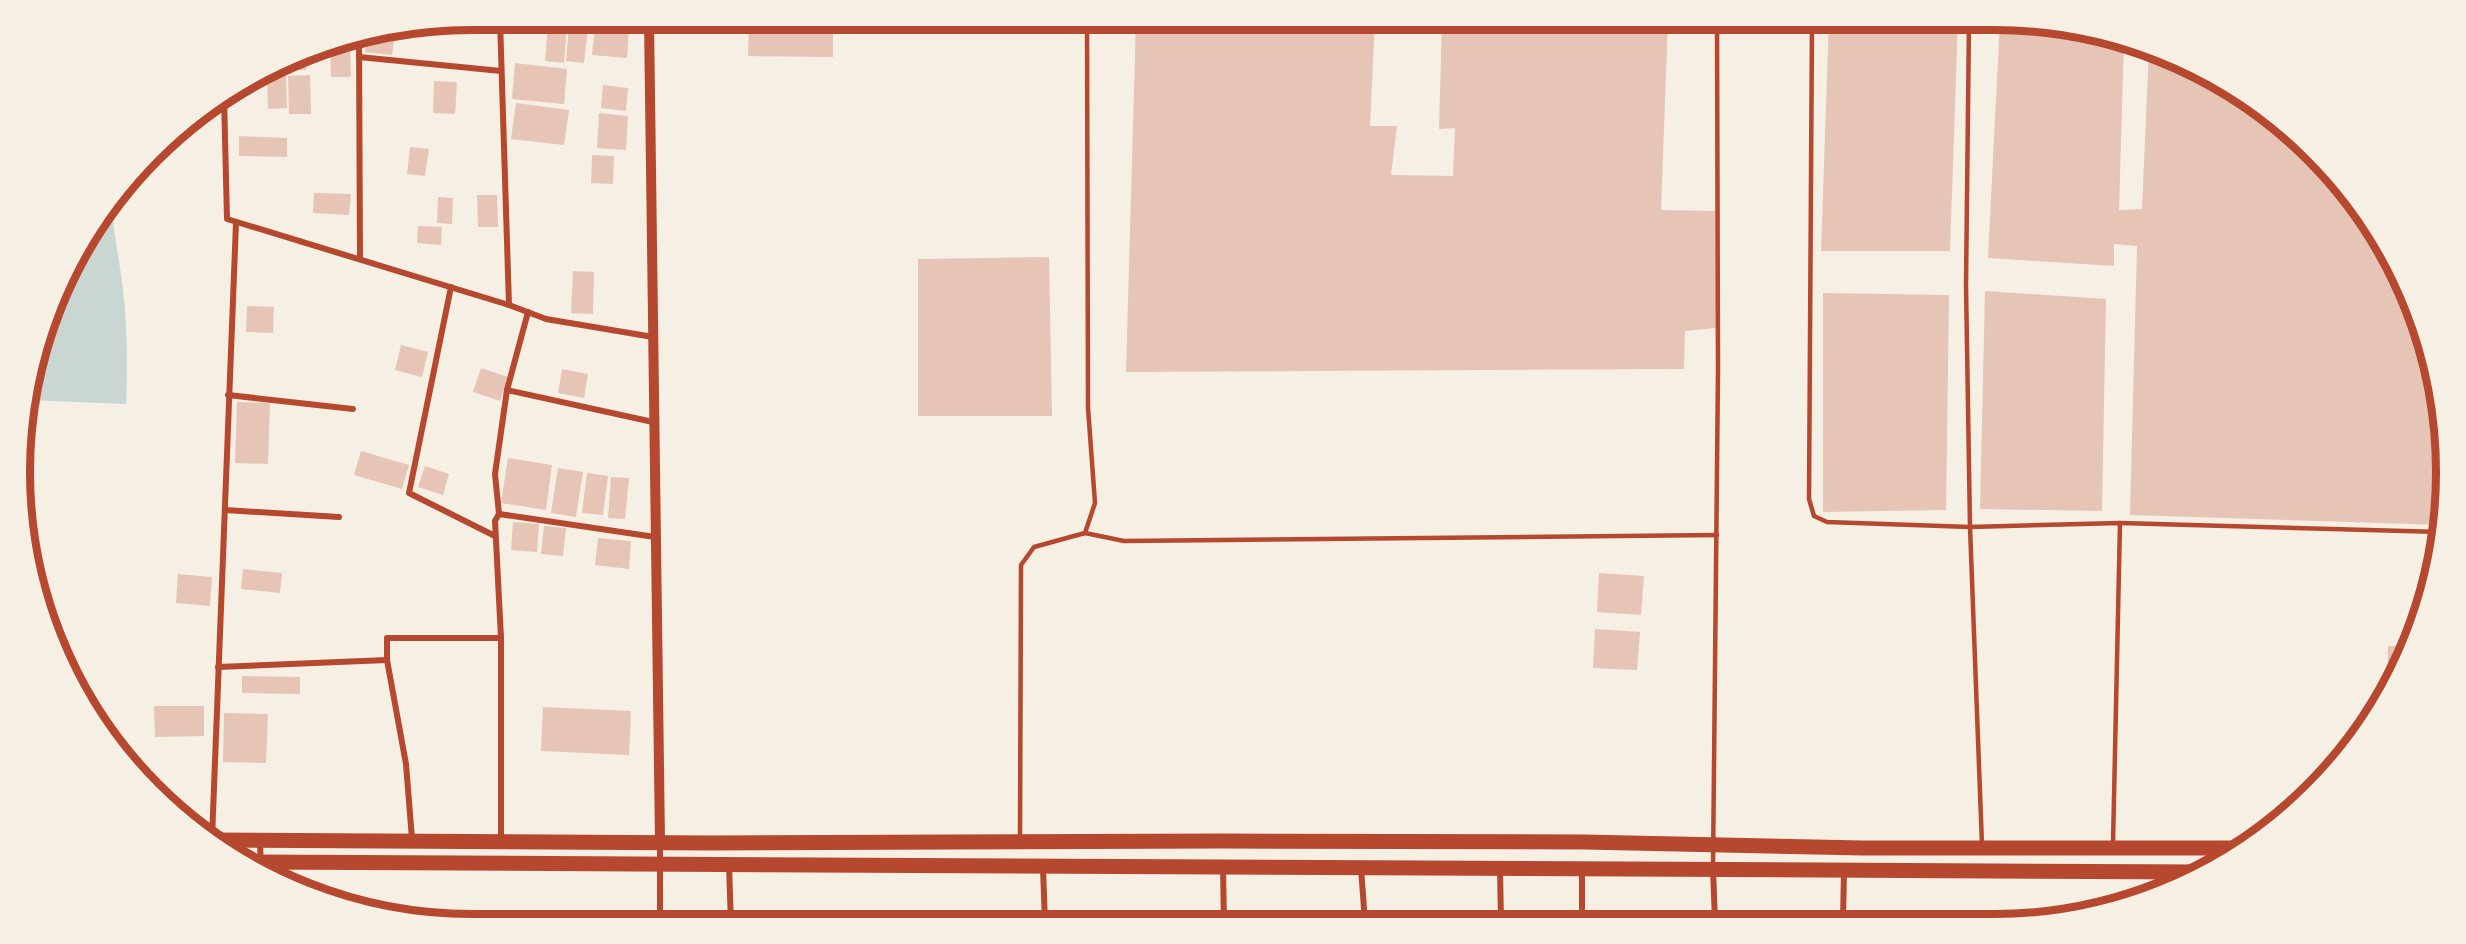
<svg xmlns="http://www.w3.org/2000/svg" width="2466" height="944" font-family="'Source Sans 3',sans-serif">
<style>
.water{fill:#c9d6d2}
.building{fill:#e6c5b7}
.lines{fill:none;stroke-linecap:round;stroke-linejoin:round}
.service{stroke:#b5482f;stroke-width:4.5}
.minor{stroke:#b5482f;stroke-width:6}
.tertiary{stroke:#b5482f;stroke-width:10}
.primary{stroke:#b5482f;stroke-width:15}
.rim{fill:none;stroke:#b5482f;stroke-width:8}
</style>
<rect width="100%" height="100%" fill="#f6efe4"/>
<!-- water -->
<path class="water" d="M112,208C113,229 117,247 120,268C127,310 128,361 126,404L27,400C36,341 66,248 112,208Z"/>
<!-- building -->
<g class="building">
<path d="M749,20H833V57L748,56Z"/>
<path d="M1136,20H1375L1370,126H1397L1391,175L1453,176L1455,128L1439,129L1442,20H1668L1661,210L1716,211V328L1685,331L1684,369L1126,372Z"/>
<path d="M1829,20H1958L1950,251H1821Z"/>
<path d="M2000,20L2111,35L2124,40L2119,210L2142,209L2149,49L2194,66L2270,113L2334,174L2386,246L2423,327L2443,413L2446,502L2442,525L2130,515L2137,246L2114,244V266L1988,258Z"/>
<path d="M548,24L567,25L564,63L545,61Z"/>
<path d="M569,26L588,27L584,63L566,61Z"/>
<path d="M595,26L629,29L627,58L592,55Z"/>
<path d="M395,32L392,55L365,52L367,37Z"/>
<path d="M350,40L351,77H331L330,43Z"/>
<path d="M306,53V70H289V61Z"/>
<path d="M515,63L567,69L564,104L512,99Z"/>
<path d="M310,75L311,114H289L288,76Z"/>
<path d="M286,76L287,108L268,109L267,77Z"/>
<path d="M434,81L457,82L455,114L433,113Z"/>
<path d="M603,85L628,88L626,111L601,108Z"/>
<path d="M516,103L569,110L564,145L511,139Z"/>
<path d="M599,113L628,116L626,150L597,148Z"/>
<path d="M239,136L287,138V157L239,156Z"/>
<path d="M410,147L429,149L425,176L407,174Z"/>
<path d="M592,155L614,156L613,184L591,183Z"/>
<path d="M314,193L351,194L349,215L313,213Z"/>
<path d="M477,195H497L498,227H478Z"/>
<path d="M438,197L453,198L452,224L437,223Z"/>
<path d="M418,226L442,227L441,245L417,243Z"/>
<path d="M1049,257L1052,416H918V259Z"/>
<path d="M573,271L594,272L593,314L571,313Z"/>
<path d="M1985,291L2106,299L2102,511L1980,509Z"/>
<path d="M1823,293L1949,295L1946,510L1823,512Z"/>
<path d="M247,306L274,307L273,333L246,332Z"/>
<path d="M401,345L428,352L422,377L395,370Z"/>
<path d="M481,368L508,377L500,401L473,392Z"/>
<path d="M562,369L588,374L584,398L558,393Z"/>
<path d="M237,402L270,403L268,464L235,463Z"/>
<path d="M361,451L409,465L402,489L354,475Z"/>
<path d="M508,458L552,465L546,510L501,503Z"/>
<path d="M425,466L449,474L443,495L418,487Z"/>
<path d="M558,468L583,472L576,517L551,513Z"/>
<path d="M587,473L608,476L603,515L582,513Z"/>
<path d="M611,477L629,478L625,519L608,518Z"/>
<path d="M513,522L539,524L537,552L511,550Z"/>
<path d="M544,526L566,528L563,556L541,554Z"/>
<path d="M598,538L631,541L629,569L595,565Z"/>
<path d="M243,569L282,573L280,593L241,589Z"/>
<path d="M1599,573L1644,576L1641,615L1597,612Z"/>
<path d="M178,574L212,577L210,606L176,603Z"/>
<path d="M1595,629L1640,632L1637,670L1593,668Z"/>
<path d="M2388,646H2407L2388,694H2387Z"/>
<path d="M242,676L300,677V694L242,693Z"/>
<path d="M154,706H204V736L155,737Z"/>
<path d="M543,707L631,711L629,755L541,751Z"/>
<path d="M224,713L268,714L266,763L223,762Z"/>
</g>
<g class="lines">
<!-- service -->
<g class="service">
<path d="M1812,20L1809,499L1814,516L1827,522L1970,527L1982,845"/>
<path d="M1969,20L1966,285L1970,527L2120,523L2113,844"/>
<path d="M2120,523L2441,532"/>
<path d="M1085,533L1124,541L1717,535"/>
<path d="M1020,839L1021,565L1034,547L1085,533L1095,503L1088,408L1087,20"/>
<path d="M1713,866L1718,370L1717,20"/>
</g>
<!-- minor -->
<g class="minor">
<path d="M500,20L509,305"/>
<path d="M359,38L360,259"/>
<path d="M359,57L501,71"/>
<path d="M224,96L227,219L509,305L546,319L653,337"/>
<path d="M451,287L409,493L495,536"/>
<path d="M507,390L653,422"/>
<path d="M228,395L353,409"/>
<path d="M225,510L339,517"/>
<path d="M499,514L495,474L507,390L528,312"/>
<path d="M218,667L387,660"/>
<path d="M212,839L236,223"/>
<path d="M412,839L406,764L387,660V638H501"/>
<path d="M501,839V638L495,521L499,514L655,537"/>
<path d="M260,842L261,871"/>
<path d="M660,844V924"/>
<path d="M729,864L731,924"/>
<path d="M1223,866L1224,923"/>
<path d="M1043,868L1045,923"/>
<path d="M1361,868L1365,922"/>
<path d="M1500,869L1501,922"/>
<path d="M1582,869V922"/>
<path d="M1713,869L1715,921"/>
<path d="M458,914L632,924"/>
<path d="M1843,921L1844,871"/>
</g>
<!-- tertiary -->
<path class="tertiary" d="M649,20L660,842"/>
<!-- primary -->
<g class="primary">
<path d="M211,840L711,843L1222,841L1584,842L1863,848H2238"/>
<path d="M246,862L2203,872"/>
</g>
</g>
<!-- crop -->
<path d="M0 0H2466V944H0ZM472 30H1994A442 442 0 0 1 2436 472V472A442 442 0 0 1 1994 914H472A442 442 0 0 1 30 472V472A442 442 0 0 1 472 30Z" fill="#f6efe4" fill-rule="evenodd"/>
<path class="rim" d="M472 30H1994A442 442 0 0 1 2436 472V472A442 442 0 0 1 1994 914H472A442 442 0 0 1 30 472V472A442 442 0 0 1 472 30Z"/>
</svg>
